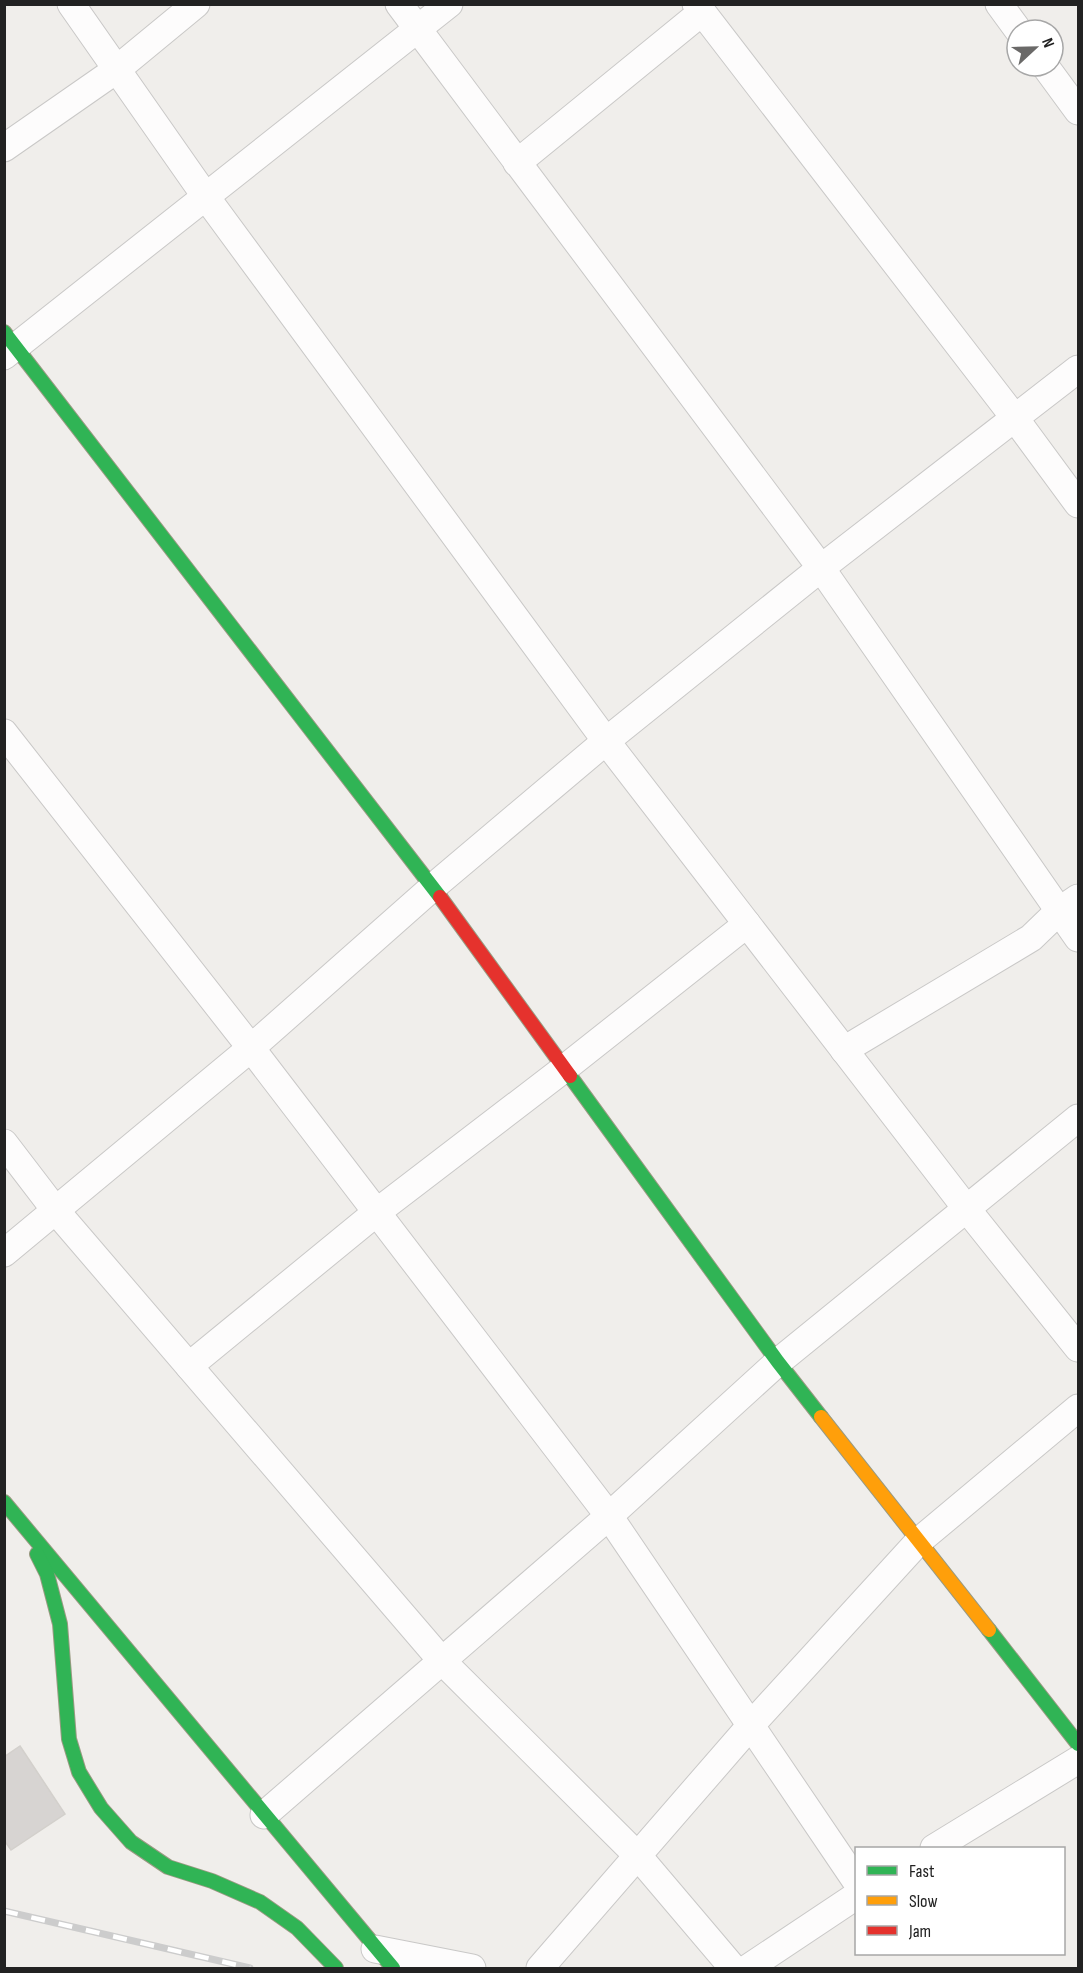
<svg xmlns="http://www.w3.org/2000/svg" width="1083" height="1973" font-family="'Sofia Sans Condensed',sans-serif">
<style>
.building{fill:#d7d4d2;stroke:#d3d0cc;stroke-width:1.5}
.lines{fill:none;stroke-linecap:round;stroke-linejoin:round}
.street-casing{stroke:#c9c8c7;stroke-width:29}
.fast-casing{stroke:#999a82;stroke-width:16}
.slow-casing{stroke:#999a82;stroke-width:16}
.jam-casing{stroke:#999a82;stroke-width:16}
.street{stroke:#fdfcfc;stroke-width:27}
.fast{stroke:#30b455;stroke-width:14}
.slow{stroke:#ff9f0a;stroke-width:14}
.jam{stroke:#e5322d;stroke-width:14}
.rail-casing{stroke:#ccc;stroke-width:7}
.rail{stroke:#fff;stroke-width:4.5;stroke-dasharray:14;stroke-linecap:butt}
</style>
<rect width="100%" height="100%" fill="#f0eeeb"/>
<!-- building -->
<path class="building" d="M20,1746L65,1814L11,1850L4,1840V1757Z"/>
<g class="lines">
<!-- street casing -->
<g class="street-casing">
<g id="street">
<path d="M71,4L206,197L606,741L966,1208L1078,1348"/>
<path d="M399,4L821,568L1078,938"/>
<path d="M696,4L1014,417L1078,504"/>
<path d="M999,4L1018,30"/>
<path d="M1045,66L1078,111"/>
<path d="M4,148L116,70L196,4"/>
<path d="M517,163L702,12"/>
<path d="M4,356L449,4"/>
<path d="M4,733L251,1048L609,1516L856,1881"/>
<path d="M844,1050L1031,938L1059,911L1078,898"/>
<path d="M4,1143L56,1211L442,1661L638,1856L733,1968"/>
<path d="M4,1253L251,1048L433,887L606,741L821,568L1078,369"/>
<path d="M189,1366L377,1212L565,1068L747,924"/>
<path d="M264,1815L609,1516L778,1362L1078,1118"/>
<path d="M934,1848L1078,1760"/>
<path d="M375,1949L472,1968"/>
<path d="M540,1968L751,1725L919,1541L1078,1408"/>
<path d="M748,1968L856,1896"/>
</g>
</g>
<!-- fast casing -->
<g class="fast-casing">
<g id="fast">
<path d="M4,332L440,897"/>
<path d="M570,1076L778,1362L821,1417"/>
<path d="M4,1502L393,1968"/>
<path d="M37,1554L47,1574L60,1624L69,1739L79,1772L101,1808L131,1842L168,1867L212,1881L260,1902L297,1928L336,1968"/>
<path d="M989,1630L1078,1744"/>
</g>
</g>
<!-- slow casing -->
<g class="slow-casing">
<path id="slow" d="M821,1417L989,1630"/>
</g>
<!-- jam casing -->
<g class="jam-casing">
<path id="jam" d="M440,897L570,1076"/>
</g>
<!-- street -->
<use href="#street" class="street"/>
<!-- fast -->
<use href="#fast" class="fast"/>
<!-- slow -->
<use href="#slow" class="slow"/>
<!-- jam -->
<use href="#jam" class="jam"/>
<!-- rail casing -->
<g class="rail-casing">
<path id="rail" d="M4,1911L250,1968"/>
</g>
<!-- rail -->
<use href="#rail" class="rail"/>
</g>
<!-- border -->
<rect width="1083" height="1973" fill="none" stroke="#222222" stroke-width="12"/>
<!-- legend -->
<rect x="855" y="1847" width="210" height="108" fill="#ffffff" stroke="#a7a7a7" stroke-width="1.5"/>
<rect x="867" y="1866" width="30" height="9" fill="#30b455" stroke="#a7a7a7" stroke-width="1.5"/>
<text x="909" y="1877" font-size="18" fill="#222222">Fast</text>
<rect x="867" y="1896" width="30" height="9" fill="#ff9f0a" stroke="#a7a7a7" stroke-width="1.5"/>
<text x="909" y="1907" font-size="18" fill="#222222">Slow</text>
<rect x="867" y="1926" width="30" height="9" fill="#e5322d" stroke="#a7a7a7" stroke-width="1.5"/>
<text x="909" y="1937" font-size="18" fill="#222222">Jam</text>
<!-- north arrow -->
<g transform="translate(1035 48) rotate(68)"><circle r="28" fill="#ffffff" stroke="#a7a7a7" stroke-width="1.5"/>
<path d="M0-4.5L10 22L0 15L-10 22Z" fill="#6a6968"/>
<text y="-9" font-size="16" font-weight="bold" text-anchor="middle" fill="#222222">N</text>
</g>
</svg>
